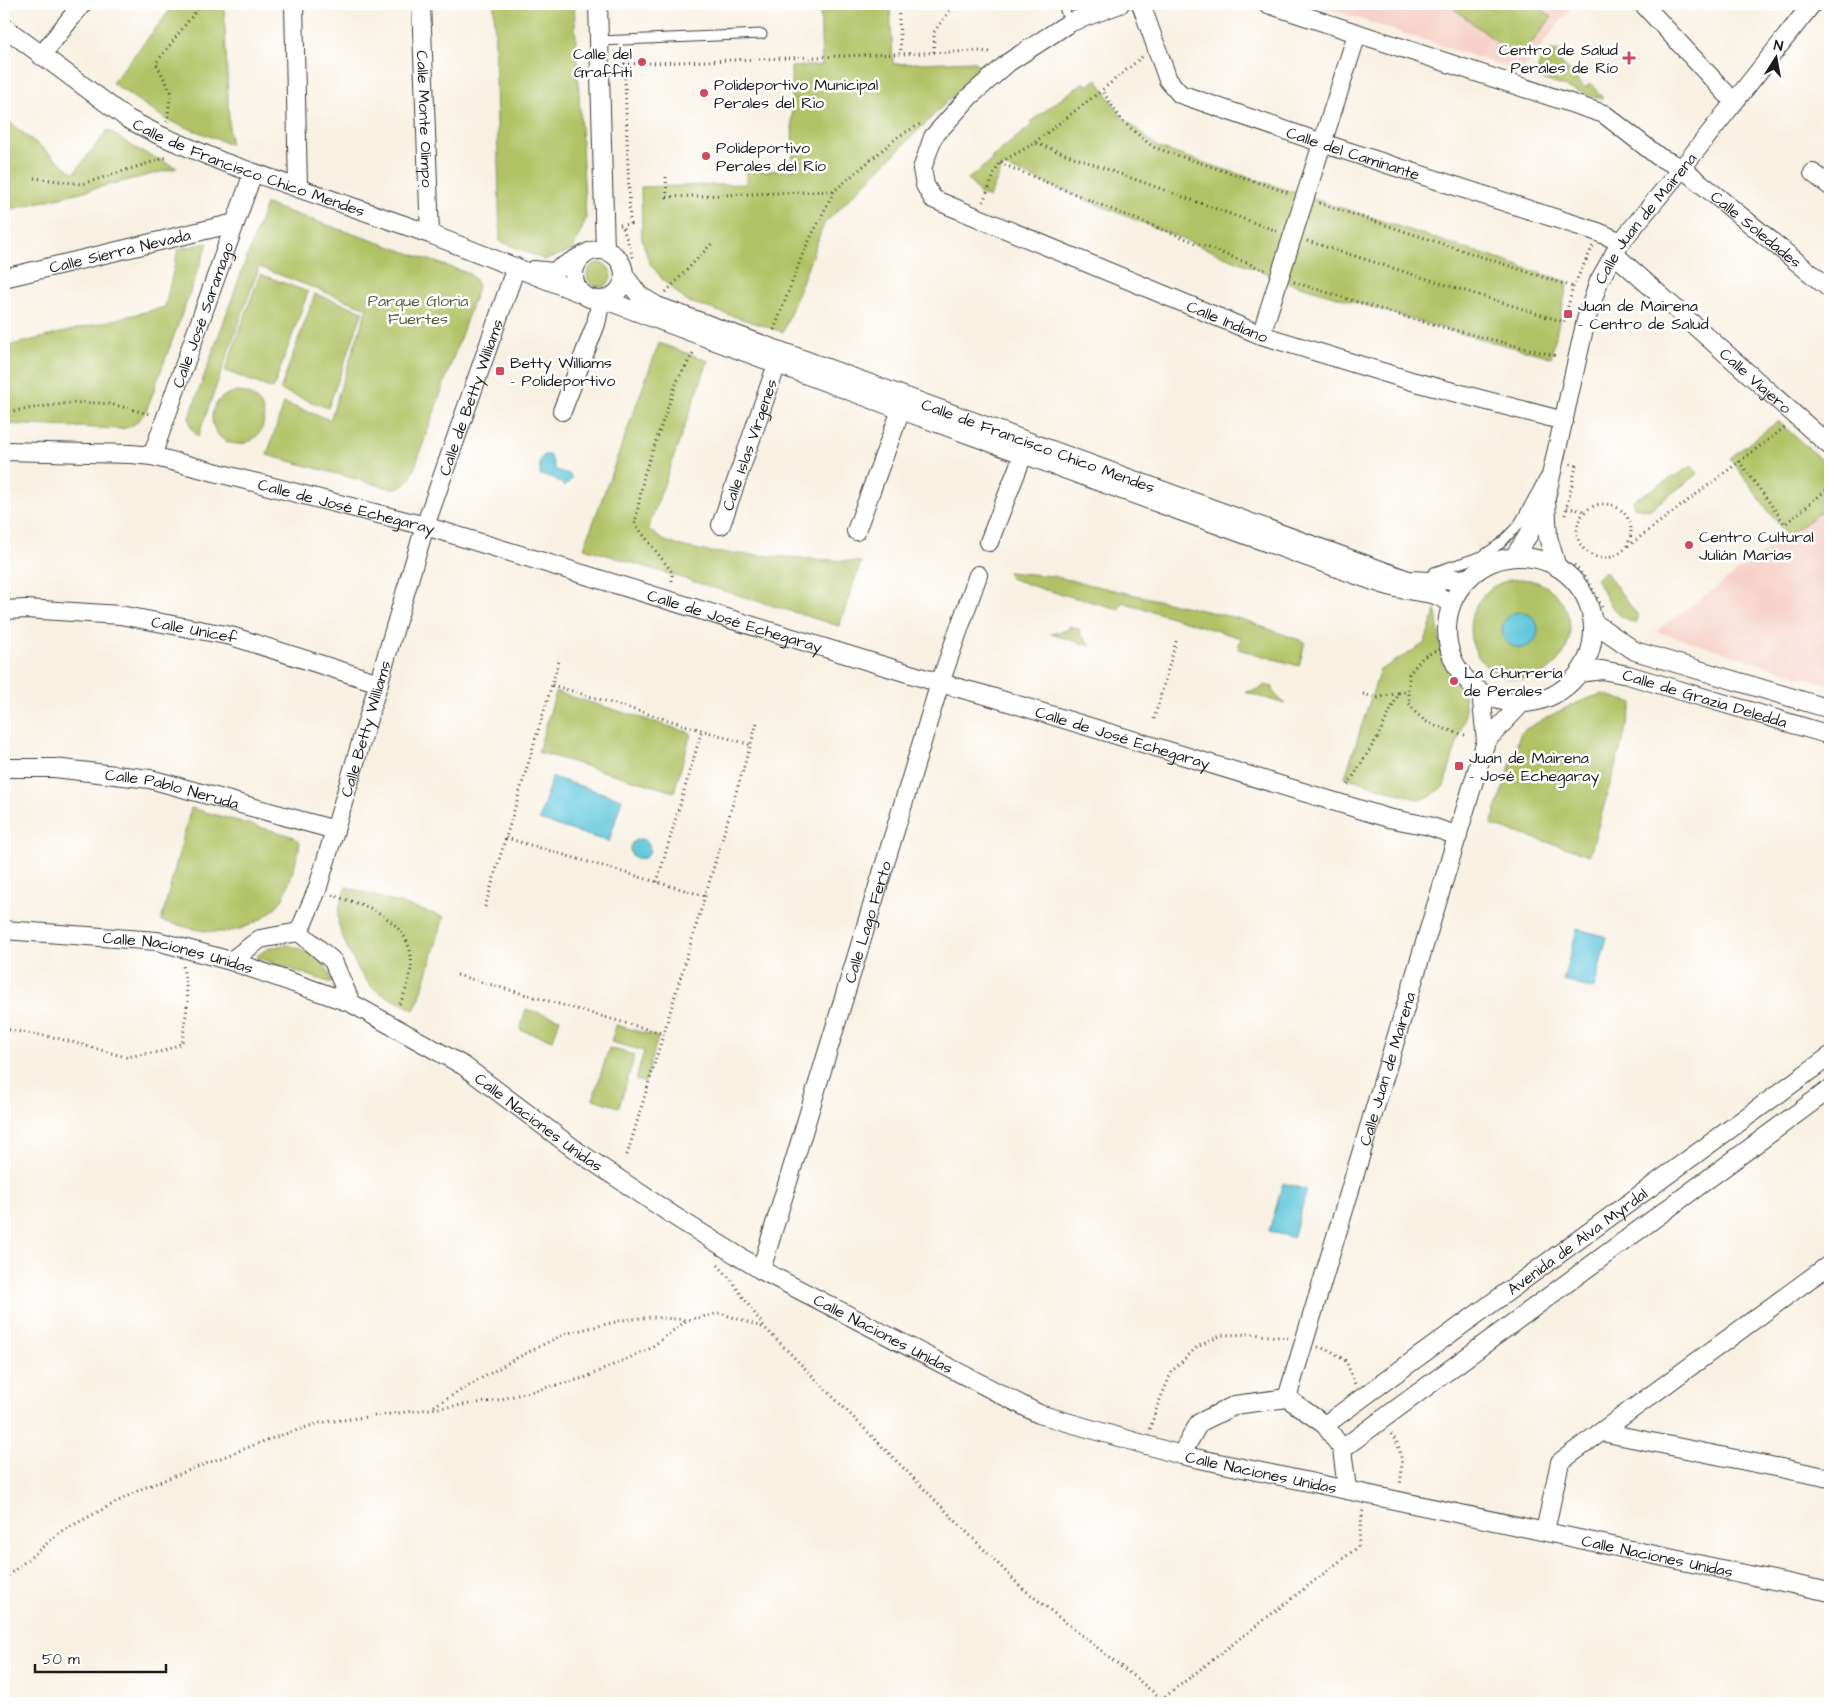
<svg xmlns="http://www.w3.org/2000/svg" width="1834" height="1707" font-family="'Architects Daughter',sans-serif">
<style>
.built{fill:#f7d1c9}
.green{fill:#b0c265;stroke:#666f40}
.water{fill:#5dc5da;stroke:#3c707b}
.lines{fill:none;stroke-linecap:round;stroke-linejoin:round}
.lane-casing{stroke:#3d3c3a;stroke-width:11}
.street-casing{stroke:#3d3c3a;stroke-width:20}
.path{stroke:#3d3c3a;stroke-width:3;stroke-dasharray:1 4;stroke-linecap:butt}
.lane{stroke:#fff;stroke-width:9}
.street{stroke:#fff;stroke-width:18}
.poi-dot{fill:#d1495b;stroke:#fff;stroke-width:2}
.labels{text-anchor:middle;stroke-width:5;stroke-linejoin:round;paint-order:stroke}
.poi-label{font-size:16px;fill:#1c1c1c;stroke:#fff;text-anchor:start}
.street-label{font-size:16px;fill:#1c1c1c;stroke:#fff}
.park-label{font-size:16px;fill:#575e39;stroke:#fff}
</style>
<rect width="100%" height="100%" fill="#fff"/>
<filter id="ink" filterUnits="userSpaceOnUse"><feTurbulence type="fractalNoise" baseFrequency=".02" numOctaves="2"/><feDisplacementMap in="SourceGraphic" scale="10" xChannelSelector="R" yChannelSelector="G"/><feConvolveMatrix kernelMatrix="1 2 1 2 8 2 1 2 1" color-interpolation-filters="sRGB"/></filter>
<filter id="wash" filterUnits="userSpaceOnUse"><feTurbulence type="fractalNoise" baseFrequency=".0096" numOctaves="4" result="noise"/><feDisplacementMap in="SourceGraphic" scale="20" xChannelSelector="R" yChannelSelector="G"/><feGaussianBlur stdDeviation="1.12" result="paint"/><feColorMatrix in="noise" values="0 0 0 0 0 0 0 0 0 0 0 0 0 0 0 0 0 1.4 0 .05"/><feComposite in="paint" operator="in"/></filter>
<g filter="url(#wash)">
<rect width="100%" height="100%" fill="#f8f0e2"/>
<!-- built -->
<g class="built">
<path d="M1314,4H1574L1521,72Z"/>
<path d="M1830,505V685L1656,631L1787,536Z"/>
</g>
<!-- green -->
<g class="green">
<path d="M175,4H224L230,144L167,120L112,83Z"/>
<path d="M494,4H574L586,219L573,250L545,260L500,241Z"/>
<path d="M820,4H890L893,64L973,61L982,67L824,224L783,332L686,301L663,280L649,262L642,239L641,187L746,184V172L793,170L791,67L822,65Z"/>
<path d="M1448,4H1535L1552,17L1519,59Z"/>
<path d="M1552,50L1560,51L1556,57L1585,88L1591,83L1602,97L1601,99L1536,77C1539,64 1539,56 1552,50Z"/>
<path d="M1097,79L1121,116L1159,148L1568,282L1551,357L1462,334L1293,284L1003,166L989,198L980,194L968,179L992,160L991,158L1032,125L1030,122L1084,82L1087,86Z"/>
<path d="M4,118L74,173L108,130L135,148L177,168L4,211Z"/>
<path d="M266,204L470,274L476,281L478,287L411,478L404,486L393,489L267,455L284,403L330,420L367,308L259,267L198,437L191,428L189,418Z"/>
<path d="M208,243L147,409C140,420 134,427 121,429L4,424V347L165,307L178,249Z"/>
<circle cx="599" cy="275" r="12"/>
<path d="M260,274L308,292L273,389L225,371Z"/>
<path d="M315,294L363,311L328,408L280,390Z"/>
<path d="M659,343L708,361L648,529L663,540L676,545L709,552L861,562L839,626L584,548Z"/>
<circle cx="238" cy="418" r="26"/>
<path d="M1778,421L1830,468V505L1787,536L1730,458Z"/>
<path d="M1692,466L1698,474L1649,510L1634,507L1632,501Z"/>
<path d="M1605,571L1638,616L1636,624C1610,614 1609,600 1596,579Z"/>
<path d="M1008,572L1052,576L1241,619L1305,642L1299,666L1238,649L1241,638L1122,602L1119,609L1042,589L1010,578Z"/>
<circle cx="1520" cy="629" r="50"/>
<path d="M1436,610L1441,652L1447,665L1463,690L1465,703V716L1444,786L1430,797L1417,799L1345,777L1380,670L1424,644Z"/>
<path d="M1070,626L1079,629L1080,634L1091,646L1051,634L1067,630Z"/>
<path d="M1264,685L1273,687L1274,693L1285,704L1245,692L1260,689Z"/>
<path d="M556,692L691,733L674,792L538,752Z"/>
<path d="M1603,694L1633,703L1590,855L1491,825L1521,732C1547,717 1573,702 1603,694Z"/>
<path d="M191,808L292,836L300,842C298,856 288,890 281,901C268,919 240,933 218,932C199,932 180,925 161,921Z"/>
<path d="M346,887L444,917L420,997L414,1010C401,1003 385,997 373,988C361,979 337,932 338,917C338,908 343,897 346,887Z"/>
<path d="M287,945C306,949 330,961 331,983L256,957C266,948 274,946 287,945Z"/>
<path d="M526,1009L560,1019L553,1040L520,1030Z"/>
<path d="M616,1025L658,1037L645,1083L636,1080L644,1051L611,1042Z"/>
<path d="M609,1048L635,1055L619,1107L593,1099Z"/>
</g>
<!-- water -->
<g class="water">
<path d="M544,455H549C554,460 552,466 557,470C563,474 570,471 572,479L565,486L554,478L540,475V460Z"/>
<circle cx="1520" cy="630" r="18"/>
<path d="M552,777L622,799L609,842L539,820Z"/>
<circle cx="640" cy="849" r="10"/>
<path d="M1577,929L1607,937L1594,989L1563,981Z"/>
<path d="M1283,1183L1307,1190L1293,1238L1269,1231Z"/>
</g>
</g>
<g filter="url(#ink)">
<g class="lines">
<!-- lane casing -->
<g class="lane-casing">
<g id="lane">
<path d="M1063,4L1069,23"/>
<path d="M600,41L762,34"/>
<path d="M1428,580L1434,572L1482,556L1501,543L1519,524L1545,477"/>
</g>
</g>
<!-- street casing -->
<g class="street-casing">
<g id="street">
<path d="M294,4L298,188"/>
<path id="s1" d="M421,4L430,234"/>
<path d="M598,4L605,250"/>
<path id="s2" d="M1120,4L1069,23L1009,62L969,97L933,137L922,169L925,185L933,199L1261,335L1415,382L1564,421"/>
<path id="s3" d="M1141,4L1168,80L1180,94L1322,143L1598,232L1621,242"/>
<path id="s4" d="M1268,4L1604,114L1659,157L1682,168L1830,289"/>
<path d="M1643,4L1734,102"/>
<path id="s5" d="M4,27L128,119L159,135L223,162L430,234L583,294"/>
<path d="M41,56L82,4"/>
<path d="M1813,173L1830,186"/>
<circle cx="599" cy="275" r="25"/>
<path id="s6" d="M1614,254L1830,446"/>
<path d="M534,270L553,272L583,255"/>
<path id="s7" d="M624,275L639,295L657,306L1408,580L1431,581L1469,578"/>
<path id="s8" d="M4,278L235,223"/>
<path d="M605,300L901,410L1376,582C1386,585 1397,589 1407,590C1424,593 1438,592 1451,605"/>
<path d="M1261,335L1357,34"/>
<path d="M562,411L596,324L601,300"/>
<path id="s9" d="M4,451L131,454L152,456L425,526L940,683L985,695L1388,818L1429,826L1458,836"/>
<path id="s10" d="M152,456L253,173"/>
<path d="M1546,501L1548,537L1557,567"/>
<path id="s11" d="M721,525L777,364"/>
<path d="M856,531L901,410"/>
<path d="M989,542L1023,455"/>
<circle cx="1520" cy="630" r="73"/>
<path id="s12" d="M1514,557L1529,534L1546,498L1586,320L1599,281L1621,242L1682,168L1812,4"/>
<path id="s13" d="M4,610L26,609L120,615L231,636L379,683"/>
<path d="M1593,622L1635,651L1830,709"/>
<path id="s14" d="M1579,673L1602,670L1628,675L1830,735"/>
<path d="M1486,741L1521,704"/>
<path id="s15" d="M4,768H54L150,779L335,830"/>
<path id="s16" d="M4,930L157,941L231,961L351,1003L464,1066L577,1151L677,1218L761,1270L1039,1414L1181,1455L1830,1592"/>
<path id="s17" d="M299,932L317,890L335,830L425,526L516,267"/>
<path d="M231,961L260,939L299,932L333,961L351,1003"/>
<path id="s18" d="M761,1270L940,683L978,575"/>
<path id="s19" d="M1287,1398L1486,741L1481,692"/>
<path id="s20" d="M1325,1425L1830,1056"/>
<path d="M1602,1432L1830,1478"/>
<path d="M1342,1449L1830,1089"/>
<path d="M1181,1455L1199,1423L1235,1405L1287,1398L1325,1425L1342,1449L1347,1489"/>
<path d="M1545,1531L1560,1462L1830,1264"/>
</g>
</g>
<!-- path -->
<g class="path">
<path d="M898,4L901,52"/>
<path d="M934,52V32L951,9"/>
<path d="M1142,57L1102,90L1122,121L1153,147L1289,193"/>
<path d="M624,64L978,51L989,52L993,54"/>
<path d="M167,122L171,92L156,63L196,11L199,4"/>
<path d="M1035,142L1102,90"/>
<path d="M1000,163L1118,212L1265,270"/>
<path d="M666,177L667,197L834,191L899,136L922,123"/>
<path d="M34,178L82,184L168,157"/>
<path d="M983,202L999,163L1035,143L1277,231"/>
<path d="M1319,203L1573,287"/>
<path d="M620,225L630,224L624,51"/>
<path d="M623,228L634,260"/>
<path d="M1307,241L1564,322L1573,287L1593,246"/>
<path d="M1294,282L1415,320L1556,356"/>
<path d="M666,292L714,241"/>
<path d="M774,330L803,253L834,191"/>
<path d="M4,412C34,409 66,401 96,403C114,403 132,410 149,414"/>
<path d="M1739,461L1785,524L1830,487"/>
<circle cx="1604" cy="531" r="27"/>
<path d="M1567,508L1585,511"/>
<path d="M1565,515L1576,466L1570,464"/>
<path d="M1628,546L1785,427"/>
<path d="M1574,565L1590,584L1602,607"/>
<path d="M672,581V572L635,524L644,475L677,381L695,350"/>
<path d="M1444,647L1423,657L1409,674V703L1415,712L1425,721L1435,726L1468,736"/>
<path d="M552,685L751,745"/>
<path d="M1363,694L1377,698L1398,693"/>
<path d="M1154,719L1177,638"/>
<path d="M1348,785L1377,738L1399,693L1408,691"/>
<path d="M506,838L705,896"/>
<path d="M657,882L702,730"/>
<path d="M332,895C345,900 360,903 372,909C417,933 420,965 398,1007"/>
<path d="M485,907L559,661"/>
<path d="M457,975L664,1034"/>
<path d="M4,1029L57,1038L126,1057L164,1051L182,1043L188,1000L183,965"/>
<path d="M627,1155L758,720"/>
<path d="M718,1265L731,1280L765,1328L1021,1587L1162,1699L1172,1703"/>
<path d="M1318,1347L1331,1351L1346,1361L1355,1384"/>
<path d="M434,1406L513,1360L564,1334L624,1320L651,1317L687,1320"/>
<path d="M1150,1429L1157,1407L1172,1371L1197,1347L1222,1335L1252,1334L1288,1338"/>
<path d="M1391,1434C1403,1447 1403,1468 1400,1485"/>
<path d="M4,1579L62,1531L141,1489L267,1440L319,1423L494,1401L584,1378L649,1349L687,1320L720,1313L765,1328"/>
<path d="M1157,1703L1358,1547L1363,1509"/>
</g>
<!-- lane -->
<use href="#lane" class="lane"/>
<!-- street -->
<use href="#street" class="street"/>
</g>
</g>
<!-- markers -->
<g class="poi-dot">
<path d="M1626.5 50.5h5v5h5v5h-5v5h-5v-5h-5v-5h5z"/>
<circle cx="642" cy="62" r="5"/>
<circle cx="704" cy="93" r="5"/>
<circle cx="706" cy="156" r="5"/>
<rect x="1563" y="309" width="10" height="10" rx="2.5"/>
<rect x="495" y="366" width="10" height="10" rx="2.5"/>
<circle cx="1689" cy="545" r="5"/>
<circle cx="1454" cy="681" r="5"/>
<rect x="1454" y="761" width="10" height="10" rx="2.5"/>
</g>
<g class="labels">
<!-- poi labels -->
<g class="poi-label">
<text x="1618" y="55" text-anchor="end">Centro de Salud<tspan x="1618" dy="18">Perales de Río</tspan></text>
<text x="632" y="59" text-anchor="end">Calle del<tspan x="632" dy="18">Graffiti</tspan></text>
<text x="714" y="90">Polideportivo Municipal<tspan x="714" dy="18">Perales del Rio</tspan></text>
<text x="716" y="153">Polideportivo<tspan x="716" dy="18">Perales del Río</tspan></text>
<text x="1578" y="311">Juan de Mairena<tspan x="1578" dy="18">- Centro de Salud</tspan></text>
<text x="510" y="368">Betty Williams<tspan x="510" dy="18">- Polideportivo</tspan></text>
<text x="1699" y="542">Centro Cultural<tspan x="1699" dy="18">Julián Marías</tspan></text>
<text x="1464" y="678">La Churrería<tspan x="1464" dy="18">de Perales</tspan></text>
<text x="1469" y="763">Juan de Mairena<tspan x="1469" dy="18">- José Echegaray</tspan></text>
</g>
<!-- street labels -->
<g class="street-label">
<text dy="6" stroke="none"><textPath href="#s1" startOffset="115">Calle Monte Olimpo</textPath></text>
<text dy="6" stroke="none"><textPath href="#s3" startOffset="282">Calle del Caminante</textPath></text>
<text dy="6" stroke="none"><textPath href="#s5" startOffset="285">Calle de Francisco Chico Mendes</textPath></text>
<text dy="6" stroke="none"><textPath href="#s12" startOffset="369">Calle Juan de Mairena</textPath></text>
<text dy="6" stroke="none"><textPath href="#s4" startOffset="545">Calle Soledades</textPath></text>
<text dy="6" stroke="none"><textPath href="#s8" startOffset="119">Calle Sierra Nevada</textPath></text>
<text dy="6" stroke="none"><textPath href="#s10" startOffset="150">Calle José Saramago</textPath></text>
<text dy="6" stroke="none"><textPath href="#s2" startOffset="618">Calle Indiano</textPath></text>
<text dy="6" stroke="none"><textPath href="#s6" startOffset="190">Calle Viajero</textPath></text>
<text dy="6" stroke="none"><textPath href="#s17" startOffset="562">Calle de Betty Williams</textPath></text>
<text dy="6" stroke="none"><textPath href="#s11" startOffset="85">Calle Islas Vírgenes</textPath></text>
<text dy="6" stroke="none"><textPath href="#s7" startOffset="452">Calle de Francisco Chico Mendes</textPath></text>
<text dy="6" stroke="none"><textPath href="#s9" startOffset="349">Calle de José Echegaray</textPath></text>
<text dy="6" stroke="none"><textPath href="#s9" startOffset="754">Calle de José Echegaray</textPath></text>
<text dy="6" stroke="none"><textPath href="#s13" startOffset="192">Calle Unicef</textPath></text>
<text dy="6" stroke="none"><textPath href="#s14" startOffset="130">Calle de Grazia Deledda</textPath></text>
<text dy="6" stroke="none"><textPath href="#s17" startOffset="214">Calle Betty Williams</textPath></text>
<text dy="6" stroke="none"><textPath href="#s9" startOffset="1159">Calle de José Echegaray</textPath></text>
<text dy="6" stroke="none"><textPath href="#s15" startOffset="170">Calle Pablo Neruda</textPath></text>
<text dy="6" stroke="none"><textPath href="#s18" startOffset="364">Calle Lago Ferto</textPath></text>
<text dy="6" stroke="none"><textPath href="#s16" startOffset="176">Calle Naciones Unidas</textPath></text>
<text dy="6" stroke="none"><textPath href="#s19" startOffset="344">Calle Juan de Mairena</textPath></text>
<text dy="6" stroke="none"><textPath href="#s16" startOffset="580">Calle Naciones Unidas</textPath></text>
<text dy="6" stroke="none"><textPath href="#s20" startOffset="312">Avenida de Alva Myrdal</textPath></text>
<text dy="6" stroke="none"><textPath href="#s16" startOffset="985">Calle Naciones Unidas</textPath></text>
<text dy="6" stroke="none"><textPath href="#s16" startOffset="1390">Calle Naciones Unidas</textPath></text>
<text dy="6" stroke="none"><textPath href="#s16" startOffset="1795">Calle Naciones Unidas</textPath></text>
</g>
<!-- park labels -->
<g class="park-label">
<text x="418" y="306">Parque Gloria<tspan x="418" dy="18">Fuertes</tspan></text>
</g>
</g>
<!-- margin -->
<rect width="1834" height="1707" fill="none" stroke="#fff" stroke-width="20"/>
<!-- north arrow -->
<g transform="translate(1776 58) rotate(11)" stroke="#ffffff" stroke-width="4" paint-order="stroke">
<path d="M0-4L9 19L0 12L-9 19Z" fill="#1c1c1c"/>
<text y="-8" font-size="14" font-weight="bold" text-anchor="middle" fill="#1c1c1c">N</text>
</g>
<!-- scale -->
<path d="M35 1664v8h131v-8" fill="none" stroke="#1c1c1c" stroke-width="2.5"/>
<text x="42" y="1664" font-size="15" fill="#1c1c1c" stroke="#ffffff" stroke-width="4" paint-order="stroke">50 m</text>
</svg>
